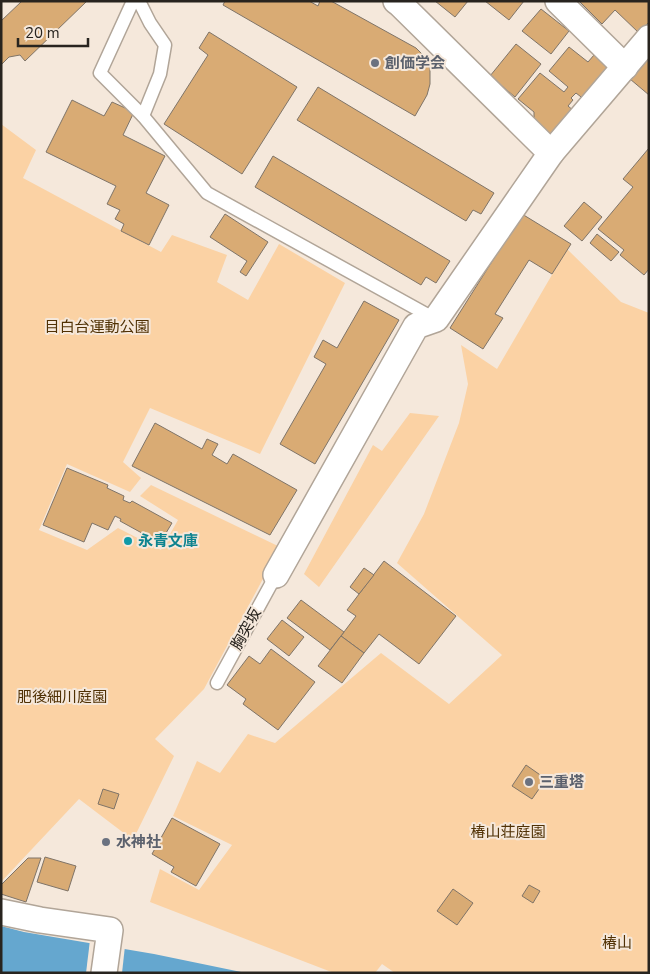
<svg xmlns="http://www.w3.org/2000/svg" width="650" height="974" font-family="'Nunito Sans','Noto Sans JP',sans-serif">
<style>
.green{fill:#fbd2a4}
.water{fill:#65a7cf}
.pier{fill:#f5e8db}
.building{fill:#d9ab74;stroke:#7f7468}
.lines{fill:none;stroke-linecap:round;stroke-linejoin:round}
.service-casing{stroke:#b1a598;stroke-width:15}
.minor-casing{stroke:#b1a598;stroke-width:28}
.service{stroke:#fff;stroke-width:12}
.minor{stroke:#fff;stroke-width:25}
.worship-dot{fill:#6b7280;stroke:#f5e8db;stroke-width:2}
.culture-dot{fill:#0f9aa8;stroke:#f5e8db;stroke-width:2}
.labels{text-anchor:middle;stroke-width:4;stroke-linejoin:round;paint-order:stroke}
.worship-label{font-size:15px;font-weight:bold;fill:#5b616d;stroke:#f5e8db;text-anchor:start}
.park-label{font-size:15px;fill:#503104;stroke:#f5e8db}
.culture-label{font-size:15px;font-weight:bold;fill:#0d838f;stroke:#f5e8db;text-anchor:start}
.street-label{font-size:15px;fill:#28241f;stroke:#f5e8db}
</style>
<rect width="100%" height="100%" fill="#f5e8db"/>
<!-- green -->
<g class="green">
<path d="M1,124L36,150L23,178L161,252L172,235L227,255L217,282L248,300L279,244L345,283L260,454L150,408L123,462L141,478L130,492L67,464L39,530L87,550L118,528L161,550L178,520L140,496L151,485L280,547L204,689L155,739L174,756L133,840L79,799L1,882Z"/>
<path d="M567,249L621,302L649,313V973H395L382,964L375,973H334L150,902L160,869L199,890L232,845L173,816L197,761L220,773L248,734L275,743L381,653L449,704L502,655L397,563L424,514L459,423L468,384L461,345L497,369Z"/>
<path d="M410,413L439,416L319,587L304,574L373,445L382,451Z"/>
</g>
<!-- water -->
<path class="water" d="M1,926L24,932L154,954L246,973H1Z"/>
<!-- pier -->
<path class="pier" d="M90,940L125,946L122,973H86Z"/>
<!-- building -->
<g class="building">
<path d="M22,1H87L25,61L20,55L9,57L1,65V21Z"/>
<path d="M225,1H309L318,6L320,1H331L416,48L425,57L430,69V84L427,95L415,116L223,5Z"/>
<path d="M435,1H468L455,17Z"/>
<path d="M485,1H524L509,20Z"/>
<path d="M579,1H649V22L639,33L615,10L602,24Z"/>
<path d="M541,9L569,31L551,54L522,31Z"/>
<path d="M209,32L297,87L242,174L164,124L208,55L199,48Z"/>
<path d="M516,44L541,64L515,97L490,76Z"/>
<path d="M569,47L588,62L594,55L611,69L585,100L576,93L571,98L573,100L568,106L574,111L553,136L534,121V112L518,99L540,73L564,92L568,87L549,71Z"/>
<path d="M649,57V95L630,79Z"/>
<path d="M318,87L494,193L481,214L473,210L466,221L297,120Z"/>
<path d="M72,100L104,116L112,102L134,112L123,135L165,156L146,193L169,205L149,245L121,231L124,224L115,219L120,210L107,204L116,186L46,152Z"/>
<path d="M649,148V269L644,275L620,255L624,250L598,229L633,187L623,179Z"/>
<path d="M273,156L450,261L436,283L426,277L421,285L255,187Z"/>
<path d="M584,202L602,217L582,241L564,226Z"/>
<path d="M225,214L268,242L246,276L240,272L247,261L210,237Z"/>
<path d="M522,214L571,244L552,274L529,260L495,314L503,318L483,349L450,328Z"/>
<path d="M597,234L619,252L611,261L590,243Z"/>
<path d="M364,301L399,320L315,464L280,444L326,364L314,357L323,340L337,348Z"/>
<path d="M155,423L202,449L207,439L218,444L212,455L227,464L233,454L297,490L270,535L132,466Z"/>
<path d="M67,468L108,485L107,488L124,496L123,500L130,503L132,501L172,523L160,543L120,521L121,519L115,516L108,530L92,523L84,542L43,525Z"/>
<path d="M384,561L456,616L419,664L379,634L364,653L341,636L356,616L347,610Z"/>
<path d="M364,568L374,575L359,594L350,587Z"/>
<path d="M301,600L344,632L330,650L287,618Z"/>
<path d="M282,620L304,637L289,656L267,639Z"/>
<path d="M341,636L364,653L342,683L318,666Z"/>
<path d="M271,649L315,682L278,730L243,704L246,699L227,685L249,656L260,664Z"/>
<path d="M526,765L546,779L532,799L512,786Z"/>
<path d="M103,789L119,794L114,809L98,804Z"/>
<path d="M172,818L220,844L196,886L171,872L174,867L152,854Z"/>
<path d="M45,857L76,866L68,891L37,882Z"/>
<path d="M28,858H41L26,902L1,894V885Z"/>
<path d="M529,885L540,891L533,903L522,896Z"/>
<path d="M453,889L473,903L457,925L437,911Z"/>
</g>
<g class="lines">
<!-- service casing -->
<g class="service-casing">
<g id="service">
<path d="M133,1L100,73L143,116L207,193L435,319"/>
<path d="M139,1L150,23L165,45L160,74L143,116"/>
<path d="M217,683L276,575"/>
</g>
</g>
<!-- minor casing -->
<g class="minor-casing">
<g id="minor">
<path d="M396,1L400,4L551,153"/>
<path d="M558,1L625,67"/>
<path d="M276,575L416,326L436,319L551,153L649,38"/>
<path d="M1,912L40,920L110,930L104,973"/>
</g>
</g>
<!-- service -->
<use href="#service" class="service"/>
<!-- minor -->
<use href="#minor" class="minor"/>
</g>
<!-- markers -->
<g class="worship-dot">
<circle cx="375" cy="63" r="5"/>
<circle cx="529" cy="782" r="5"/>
<circle cx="106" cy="842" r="5"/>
</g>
<circle class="culture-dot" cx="128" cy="541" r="5"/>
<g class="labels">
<!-- worship labels -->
<g class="worship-label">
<text x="385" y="68">創価学会</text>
<text x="539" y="787">三重塔</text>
<text x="116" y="847">水神社</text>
</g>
<!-- park labels -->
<g class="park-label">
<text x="97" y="332">目白台運動公園</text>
<text x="62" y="702">肥後細川庭園</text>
<text x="508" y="837">椿山荘庭園</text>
<text x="617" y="948">椿山</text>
</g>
<!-- culture labels -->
<g class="culture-label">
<text x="138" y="546">永青文庫</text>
</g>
<!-- street labels -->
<g class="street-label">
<text transform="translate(246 629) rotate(-61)" y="5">胸突坂</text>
</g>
</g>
<!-- border -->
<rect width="650" height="974" fill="none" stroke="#28241f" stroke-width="5"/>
<!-- scale -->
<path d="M18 38v8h70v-8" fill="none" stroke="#28241f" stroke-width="2.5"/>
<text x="25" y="38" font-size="15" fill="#28241f" stroke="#f5e8db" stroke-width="4" paint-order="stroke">20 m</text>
</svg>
